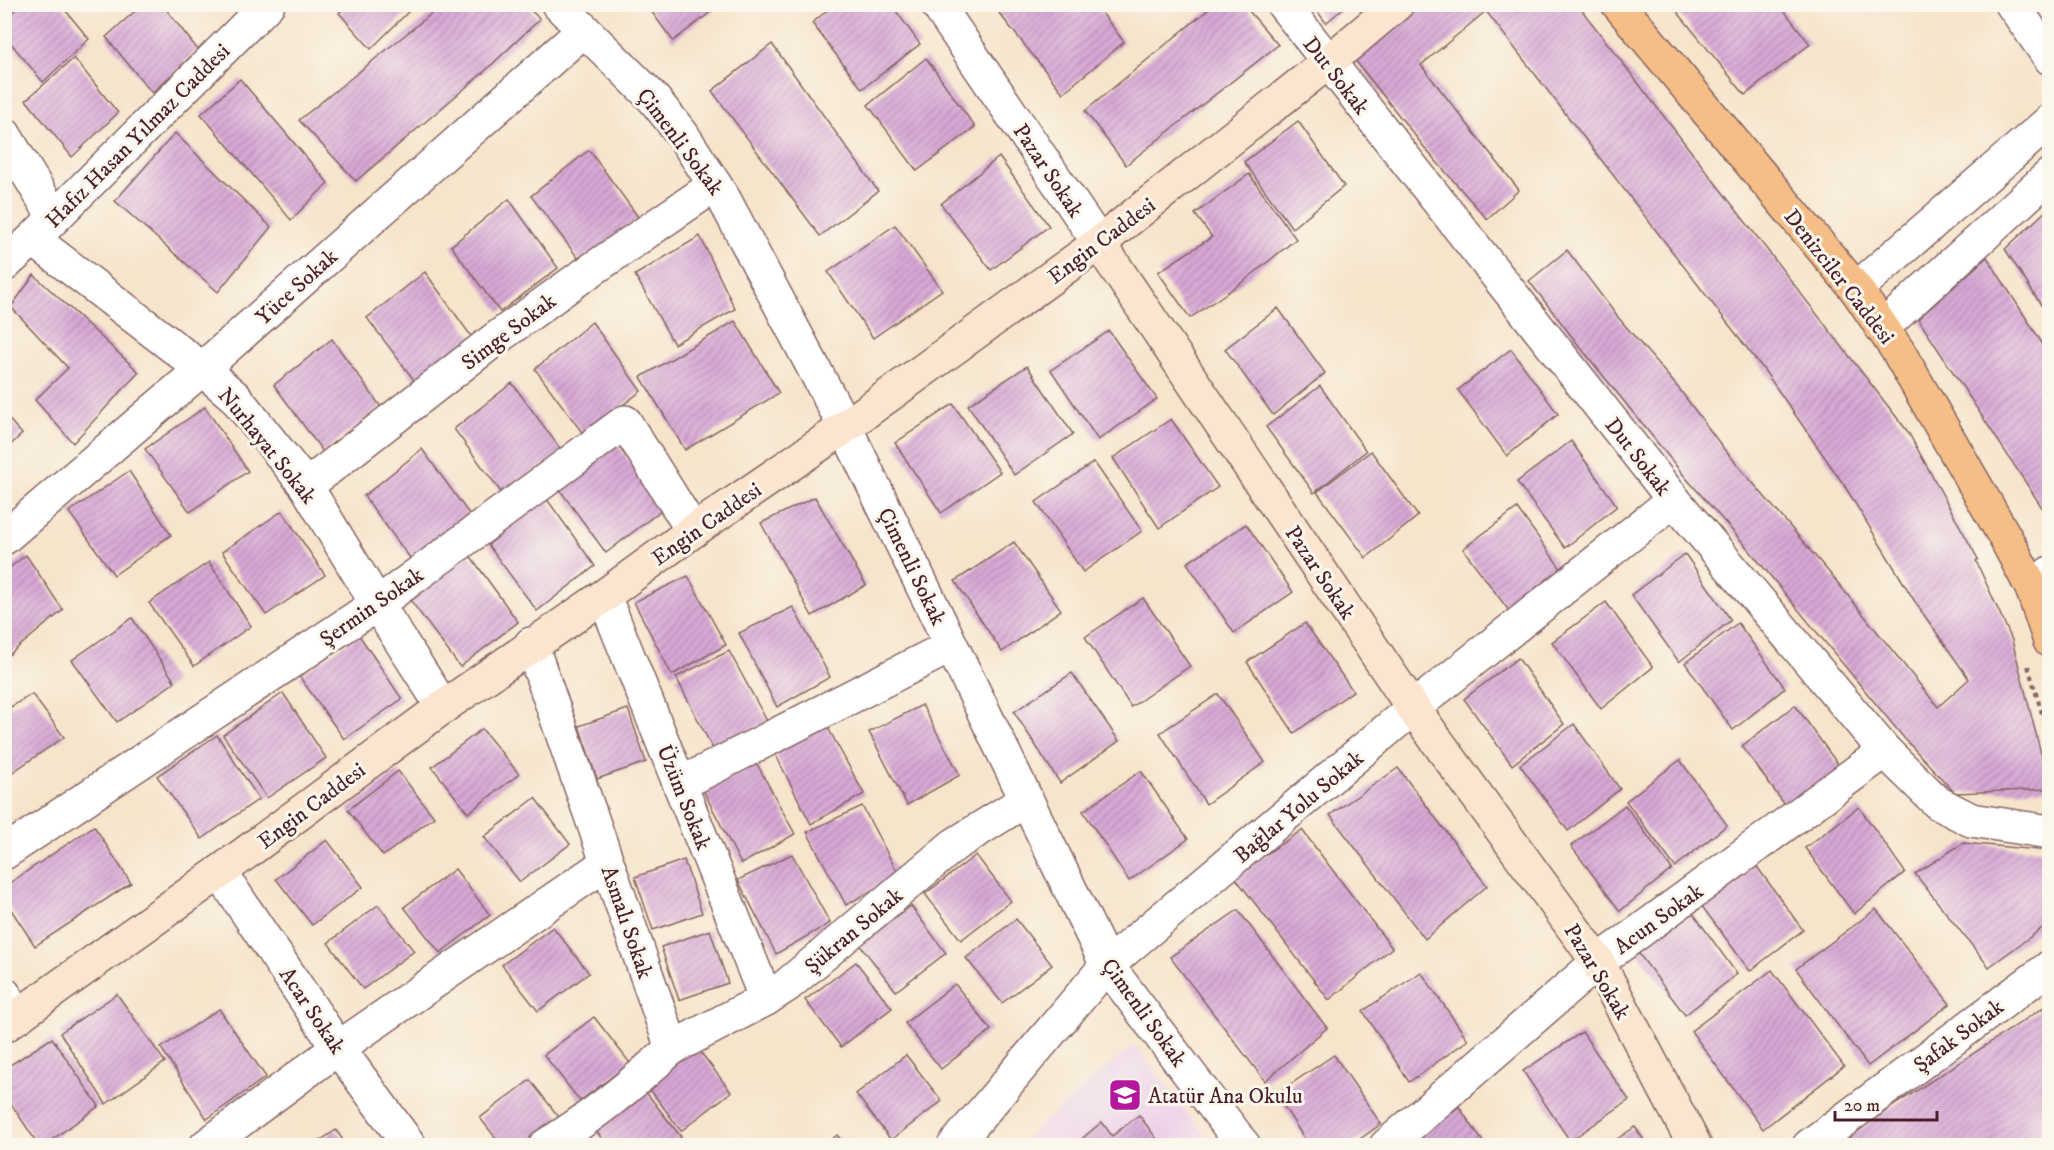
<svg xmlns="http://www.w3.org/2000/svg" width="2054" height="1150" font-family="'IM FELL DW Pica',serif">
<style>
.built{fill:#ecd1e9}
.building{fill:url(#building-hatch)}
.lines{fill:none;stroke-linecap:round;stroke-linejoin:round}
.street-casing{stroke:#866463;stroke-width:36}
.secondary-casing{stroke:#866463;stroke-width:36}
.primary-casing{stroke:#866463;stroke-width:36}
.path{stroke:#866463;stroke-width:4;stroke-dasharray:4.5 4.5;stroke-linecap:butt}
.street{stroke:#fff;stroke-width:33}
.secondary{stroke:#fbe5cf;stroke-width:33}
.primary{stroke:#f6be87;stroke-width:33}
.labels{text-anchor:middle;stroke-width:6;stroke-linejoin:round;paint-order:stroke}
.street-label{font-size:22px;fill:#4a1f2b;stroke:#fbf7ec}
.poi-label{font-size:22px;fill:#4a1f2b;stroke:#fbf7ec;text-anchor:start}
</style>
<defs>
<pattern id="building-hatch" width="6" height="6" patternUnits="userSpaceOnUse" patternTransform="scale(1.5)"><rect width="6" height="6" fill="#d8a9d6"/><path d="M-1 1l2-2M0 6l6-6M5 7l2-2" fill="none" stroke="#b189ae"/></pattern>
</defs>
<rect width="100%" height="100%" fill="#fbf7ec"/>
<filter id="ink" filterUnits="userSpaceOnUse"><feTurbulence type="fractalNoise" baseFrequency=".0167" numOctaves="2"/><feDisplacementMap in="SourceGraphic" scale="12" xChannelSelector="R" yChannelSelector="G"/><feConvolveMatrix kernelMatrix="1 2 1 2 8 2 1 2 1" color-interpolation-filters="sRGB"/></filter>
<filter id="wash" filterUnits="userSpaceOnUse"><feTurbulence type="fractalNoise" baseFrequency=".008" numOctaves="4" result="noise"/><feDisplacementMap in="SourceGraphic" scale="24" xChannelSelector="R" yChannelSelector="G"/><feGaussianBlur stdDeviation="1.35" result="paint"/><feColorMatrix in="noise" values="0 0 0 0 0 0 0 0 0 0 0 0 0 0 0 0 0 1.4 0 .05"/><feComposite in="paint" operator="in"/></filter>
<g filter="url(#wash)">
<rect width="100%" height="100%" fill="#f6e4cb"/>
<!-- built -->
<path class="built" d="M1134,1045L1212,1145L1017,1146Z"/>
<g id="blocks">
<!-- building -->
<g class="building">
<path d="M143,4H162L198,50L152,93L106,37Z"/>
<path d="M348,4H416L371,49L339,13Z"/>
<path d="M646,4H721L673,41Z"/>
<path d="M835,4H891L920,44L862,89L812,23Z"/>
<path d="M1009,4H1095L1124,42L1063,93L999,13Z"/>
<path d="M1215,4H1243L1278,45L1126,165L1085,111Z"/>
<path d="M1312,4H1348L1326,23Z"/>
<path d="M1416,4H1577L1908,432L1978,559L1976,561L2012,640L2050,789L1955,793L1904,738L1745,545L1686,478L1580,347L1529,281L1567,250L1617,316L1680,390L1724,449L1833,577L1938,707L1969,679L1917,605L1844,485L1764,370L1486,11L1421,65L1519,190L1487,219L1428,152L1351,55Z"/>
<path d="M1671,4H1779L1810,44L1745,95Z"/>
<path d="M21,5H61L89,39L43,82L4,35V19Z"/>
<path d="M440,5H525L540,19L485,71L356,181L299,120L431,14Z"/>
<path d="M772,44L878,191L820,236L712,91Z"/>
<path d="M74,58L118,113L72,157L26,100Z"/>
<path d="M926,58L975,127L917,171L868,105Z"/>
<path d="M240,79L328,183L291,220L201,114Z"/>
<path d="M1298,121L1344,186L1292,228L1244,162Z"/>
<path d="M175,133L271,227L218,292L115,201Z"/>
<path d="M589,150L639,218L581,262L531,196Z"/>
<path d="M999,157L1049,226L991,270L941,204Z"/>
<path d="M1249,174L1296,239L1244,281L1190,318L1158,272L1212,237L1195,214Z"/>
<path d="M509,199L558,268L500,312L451,246Z"/>
<path d="M2049,208V298L2041,305L2005,249Z"/>
<path d="M895,225L942,290L873,338L828,272Z"/>
<path d="M700,236L735,309L674,344L635,275Z"/>
<path d="M1987,257L2049,354V504L2043,509L1918,319Z"/>
<path d="M425,272L474,340L417,384L367,318Z"/>
<path d="M34,275L139,372L73,443L35,400L68,368L11,307Z"/>
<path d="M1278,308L1325,373L1273,415L1225,349Z"/>
<path d="M735,321L779,393L685,450L641,377Z"/>
<path d="M592,322L641,391L584,435L535,369Z"/>
<path d="M1109,331L1157,399L1098,440L1051,370Z"/>
<path d="M332,339L381,407L323,452L274,385Z"/>
<path d="M1511,349L1558,414L1507,456L1458,390Z"/>
<path d="M1027,366L1073,434L1014,475L968,405Z"/>
<path d="M512,383L562,451L504,496L454,429Z"/>
<path d="M1320,386L1366,451L1314,493L1266,427Z"/>
<path d="M953,404L1000,472L941,513L895,443Z"/>
<path d="M205,407L248,471L190,512L145,449Z"/>
<path d="M4,414L22,434L4,451Z"/>
<path d="M1171,419L1218,487L1159,528L1113,458Z"/>
<path d="M614,440L664,508L606,553L557,486Z"/>
<path d="M1571,441L1617,506L1565,548L1517,482Z"/>
<path d="M422,449L472,518L413,562L364,496Z"/>
<path d="M1371,451L1418,516L1366,558L1317,492Z"/>
<path d="M1094,462L1142,531L1083,572L1036,502Z"/>
<path d="M129,471L171,535L114,575L69,512Z"/>
<path d="M815,497L866,585L812,616L761,523Z"/>
<path d="M546,498L595,566L537,611L488,545Z"/>
<path d="M1517,508L1564,573L1512,615L1463,549Z"/>
<path d="M282,511L325,575L266,615L222,552Z"/>
<path d="M1246,524L1293,592L1234,633L1187,563Z"/>
<path d="M1014,542L1061,610L1002,652L955,581Z"/>
<path d="M469,554L518,622L460,667L411,601Z"/>
<path d="M1685,554L1731,620L1679,662L1631,595Z"/>
<path d="M26,555L63,610L4,659V572Z"/>
<path d="M209,562L251,626L194,666L149,603Z"/>
<path d="M688,576L726,645L672,675L634,602Z"/>
<path d="M1143,598L1190,666L1131,707L1085,637Z"/>
<path d="M1606,602L1653,667L1601,709L1552,642Z"/>
<path d="M793,607L830,677L777,707L739,633Z"/>
<path d="M132,618L175,682L117,722L72,660Z"/>
<path d="M1305,623L1353,691L1294,733L1247,662Z"/>
<path d="M1738,623L1785,688L1733,730L1685,663Z"/>
<path d="M359,635L402,699L344,739L299,676Z"/>
<path d="M729,651L767,721L714,751L676,677Z"/>
<path d="M1518,658L1564,724L1512,765L1464,699Z"/>
<path d="M1072,673L1119,741L1060,783L1014,712Z"/>
<path d="M283,693L326,758L267,798L223,735Z"/>
<path d="M32,694L64,737L4,778V711Z"/>
<path d="M1218,694L1265,762L1206,804L1160,733Z"/>
<path d="M922,705L960,775L907,805L869,732Z"/>
<path d="M1795,705L1842,770L1790,812L1742,746Z"/>
<path d="M628,709L646,762L597,779L579,726Z"/>
<path d="M826,724L864,794L811,824L773,750Z"/>
<path d="M1574,724L1620,789L1568,831L1520,765Z"/>
<path d="M482,729L519,774L468,813L432,767Z"/>
<path d="M217,735L259,799L202,839L157,776Z"/>
<path d="M1680,760L1727,825L1675,867L1626,801Z"/>
<path d="M757,764L795,834L741,864L703,790Z"/>
<path d="M1398,768L1487,886L1425,939L1330,815Z"/>
<path d="M398,771L434,817L383,856L348,810Z"/>
<path d="M1141,771L1188,839L1129,881L1083,811Z"/>
<path d="M535,798L570,844L520,882L484,837Z"/>
<path d="M1625,805L1672,869L1620,911L1571,846Z"/>
<path d="M862,806L899,875L846,905L807,832Z"/>
<path d="M1859,807L1905,872L1854,914L1805,848Z"/>
<path d="M94,826L131,883L35,946L4,899V887Z"/>
<path d="M1302,830L1392,948L1329,1000L1234,876Z"/>
<path d="M327,840L363,887L312,925L276,879Z"/>
<path d="M1963,843L2049,851V923L1989,967L1915,874Z"/>
<path d="M792,854L830,923L776,954L738,880Z"/>
<path d="M976,855L1011,901L961,940L925,894Z"/>
<path d="M684,860L702,913L653,930L635,877Z"/>
<path d="M1755,864L1803,930L1750,971L1701,905Z"/>
<path d="M455,869L490,915L440,953L404,907Z"/>
<path d="M378,905L414,951L363,989L328,943Z"/>
<path d="M911,906L946,953L896,991L860,945Z"/>
<path d="M1690,909L1737,974L1685,1015L1636,950Z"/>
<path d="M1876,909L1950,1004L1868,1066L1796,969Z"/>
<path d="M1238,910L1327,1028L1265,1081L1170,957Z"/>
<path d="M1016,919L1052,965L1002,1003L966,958Z"/>
<path d="M553,927L589,973L538,1011L502,965Z"/>
<path d="M710,930L728,983L679,1000L661,947Z"/>
<path d="M856,962L892,1008L841,1047L805,1000Z"/>
<path d="M1772,970L1844,1066L1763,1129L1691,1031Z"/>
<path d="M1421,972L1468,1040L1409,1082L1363,1011Z"/>
<path d="M955,984L991,1030L941,1069L905,1023Z"/>
<path d="M117,994L165,1062L106,1104L60,1033Z"/>
<path d="M2049,1004V1146H1836L1899,1102Z"/>
<path d="M219,1009L266,1077L207,1119L161,1048Z"/>
<path d="M594,1017L630,1063L580,1101L544,1055Z"/>
<path d="M1582,1032L1629,1100L1570,1141L1523,1071Z"/>
<path d="M52,1038L99,1106L43,1146H39L4,1093V1069Z"/>
<path d="M696,1046L731,1092L681,1131L646,1084Z"/>
<path d="M906,1055L942,1101L891,1140L856,1094Z"/>
<path d="M1334,1055L1381,1124L1350,1146H1309L1276,1094Z"/>
<path d="M530,1080L566,1126L539,1146H502L480,1118Z"/>
<path d="M645,1091L681,1137L670,1146H607L595,1129Z"/>
<path d="M1459,1107L1486,1146H1403Z"/>
<path d="M1139,1115L1162,1146H1073L1102,1122L1112,1136Z"/>
<path d="M1635,1127L1648,1146H1607Z"/>
<path d="M336,1130L347,1146H312Z"/>
<path d="M837,1135L845,1146H824Z"/>
</g>
</g>
</g>
<g filter="url(#ink)">
<use href="#blocks" fill-opacity="0" stroke="#866463" stroke-width="1.5"/>
<g class="lines">
<!-- street casing -->
<g class="street-casing">
<g id="street">
<path d="M558,4L653,98L682,134L724,199L845,427L1107,965L1244,1146"/>
<path d="M937,4L1099,243"/>
<path d="M1283,4L1674,500L1885,751L1938,803L1971,820L2050,832"/>
<path d="M2012,4L2050,58"/>
<path d="M4,134L54,217"/>
<path d="M33,239L202,369L235,397L306,486L377,604L443,707"/>
<path d="M4,265L33,239L268,4"/>
<path d="M1856,289L2050,121"/>
<path d="M1882,328L2050,175"/>
<path d="M306,486L494,340L571,284L715,185"/>
<path d="M4,538L202,369L584,30"/>
<path d="M2032,588L2050,573"/>
<path d="M604,596L766,999"/>
<path d="M531,644L672,1048C632,1085 591,1118 545,1146"/>
<path d="M680,784L951,646"/>
<path d="M4,853L377,604L625,422L693,531"/>
<path d="M220,872L338,1048L410,1146"/>
<path d="M4,994L19,1016"/>
<path d="M672,1048L766,999L786,986L954,845L1026,800"/>
<path d="M206,1146L338,1048L607,863"/>
<path d="M954,1146L1107,965L1413,708L1674,500"/>
<path d="M1386,1146L1598,962L1885,751"/>
<path d="M1809,1146L2050,967"/>
</g>
</g>
<!-- secondary casing -->
<g class="secondary-casing">
<g id="secondary">
<path d="M1099,243L1413,708L1598,962L1695,1146"/>
<path d="M4,1026L220,872L443,707L604,596L693,531L845,427L1099,243L1327,63L1397,4"/>
</g>
</g>
<!-- primary casing -->
<g class="primary-casing">
<path id="primary" d="M1618,4L1856,289L1898,351L2005,537L2032,588L2050,641"/>
</g>
<!-- path -->
<path class="path" d="M2028,666L2050,741"/>
<!-- street -->
<use href="#street" class="street"/>
<!-- secondary -->
<use href="#secondary" class="secondary"/>
<!-- primary -->
<use href="#primary" class="primary"/>
</g>
</g>
<!-- icons -->
<defs>
<g id="school-square" transform="scale(1.725)"><rect x="-9" y="-9" width="18" height="18" rx="4" fill="#b5179e" stroke="#fbf7ec"/><path d="M0-5L7-2L0 1L-7-2ZM-4 1L0 2.5L4 1V4Q0 6-4 4Z" fill="#fff"/></g>
</defs>
<g fill-rule="evenodd">
<use href="#school-square" x="1125" y="1095"/>
</g>
<g class="labels">
<!-- street labels -->
<g class="street-label">
<text transform="translate(1337 75) rotate(52)" y="8">Dut Sokak</text>
<text transform="translate(137 135) rotate(-45)" y="8">Hafız Hasan Yılmaz Caddesi</text>
<text transform="translate(681 141) rotate(53)" y="8">Çimenli Sokak</text>
<text transform="translate(1049 170) rotate(56)" y="8">Pazar Sokak</text>
<text transform="translate(1101 240) rotate(-37)" y="8">Engin Caddesi</text>
<text transform="translate(1840 276) rotate(52)" y="8">Denizciler Caddesi</text>
<text transform="translate(296 286) rotate(-42)" y="8">Yüce Sokak</text>
<text transform="translate(508 331) rotate(-37)" y="8">Simge Sokak</text>
<text transform="translate(268 445) rotate(51)" y="8">Nurhayat Sokak</text>
<text transform="translate(1639 456) rotate(52)" y="8">Dut Sokak</text>
<text transform="translate(706 523) rotate(-35)" y="8">Engin Caddesi</text>
<text transform="translate(913 566) rotate(64)" y="8">Çimenli Sokak</text>
<text transform="translate(1321 572) rotate(56)" y="8">Pazar Sokak</text>
<text transform="translate(371 606) rotate(-35)" y="8">Şermin Sokak</text>
<text transform="translate(685 797) rotate(68)" y="8">Üzüm Sokak</text>
<text transform="translate(311 805) rotate(-37)" y="8">Engin Caddesi</text>
<text transform="translate(1298 806) rotate(-40)" y="8">Bağlar Yolu Sokak</text>
<text transform="translate(1658 918) rotate(-36)" y="8">Acun Sokak</text>
<text transform="translate(628 922) rotate(71)" y="8">Asmalı Sokak</text>
<text transform="translate(853 930) rotate(-40)" y="8">Şükran Sokak</text>
<text transform="translate(1598 971) rotate(59)" y="8">Pazar Sokak</text>
<text transform="translate(313 1010) rotate(56)" y="8">Acar Sokak</text>
<text transform="translate(1145 1012) rotate(54)" y="8">Çimenli Sokak</text>
<text transform="translate(1958 1035) rotate(-37)" y="8">Şafak Sokak</text>
</g>
<!-- poi labels -->
<g class="poi-label">
<text x="1148" y="1103">Atatür Ana Okulu</text>
</g>
</g>
<!-- margin -->
<rect width="2054" height="1150" fill="none" stroke="#fbf7ec" stroke-width="24"/>
<!-- scale -->
<path d="M1835 1111v9h102v-9" fill="none" stroke="#4a1f2b" stroke-width="3"/>
<text x="1844" y="1111" font-size="18" fill="#4a1f2b" stroke="#fbf7ec" stroke-width="4.5" paint-order="stroke">20 m</text>
</svg>
